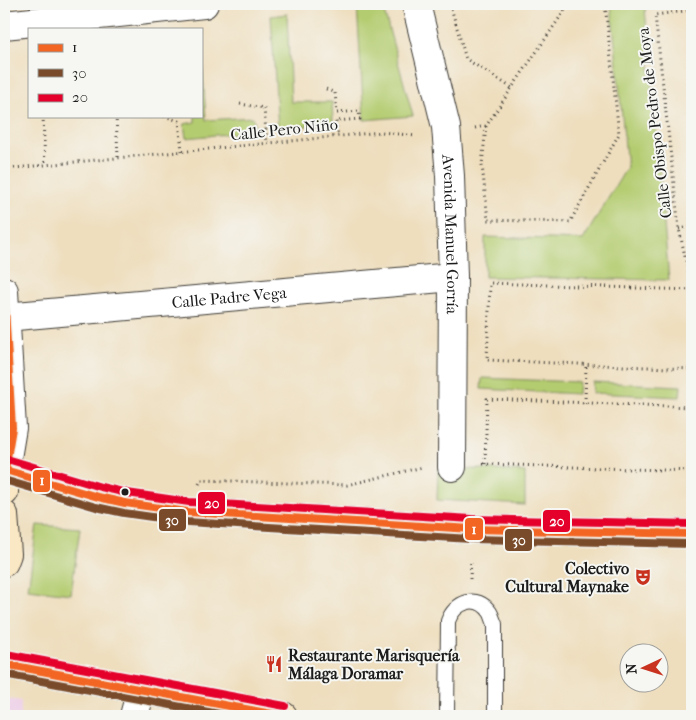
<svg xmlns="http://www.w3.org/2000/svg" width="696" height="720" font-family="'IM FELL French Canon',serif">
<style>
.built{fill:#eed0e7}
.green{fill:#b4cc70;stroke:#687446}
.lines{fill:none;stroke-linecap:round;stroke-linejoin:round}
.service-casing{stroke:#3c3934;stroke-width:16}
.minor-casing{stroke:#3c3934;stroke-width:30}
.secondary-casing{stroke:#3c3934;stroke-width:30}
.path{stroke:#3c3934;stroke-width:3;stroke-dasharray:1 4;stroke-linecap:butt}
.service{stroke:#fff;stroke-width:14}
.minor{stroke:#fff;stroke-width:28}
.secondary{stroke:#fae7c3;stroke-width:28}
.bus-1-casing{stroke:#f6f6f2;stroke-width:11}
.bus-2-casing{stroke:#f6f6f2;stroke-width:11}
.bus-3-casing{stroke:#f6f6f2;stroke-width:11}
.bus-1{stroke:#f26522;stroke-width:8}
.bus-2{stroke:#7a4b2a;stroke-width:8}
.bus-3{stroke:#e4002b;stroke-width:8}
.bus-dot{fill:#1c1c1c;stroke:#f6f6f2;stroke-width:2}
.labels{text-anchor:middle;stroke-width:4;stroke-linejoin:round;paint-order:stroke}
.street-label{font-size:16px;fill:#1c1c1c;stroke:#f6f6f2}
.poi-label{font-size:16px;font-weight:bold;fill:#1c1c1c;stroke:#f6f6f2;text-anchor:end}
.line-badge{stroke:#f6f6f2;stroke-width:2}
.badge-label{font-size:14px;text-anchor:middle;font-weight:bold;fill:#fff}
</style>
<rect width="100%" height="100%" fill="#f6f6f2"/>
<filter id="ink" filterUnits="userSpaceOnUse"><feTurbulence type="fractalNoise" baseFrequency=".02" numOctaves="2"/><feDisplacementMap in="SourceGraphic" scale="10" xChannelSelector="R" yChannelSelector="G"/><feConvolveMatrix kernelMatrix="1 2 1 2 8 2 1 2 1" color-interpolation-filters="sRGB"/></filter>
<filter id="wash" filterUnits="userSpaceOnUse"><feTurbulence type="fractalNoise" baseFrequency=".0096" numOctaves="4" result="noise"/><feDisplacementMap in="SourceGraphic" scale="20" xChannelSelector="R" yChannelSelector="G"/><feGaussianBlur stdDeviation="1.12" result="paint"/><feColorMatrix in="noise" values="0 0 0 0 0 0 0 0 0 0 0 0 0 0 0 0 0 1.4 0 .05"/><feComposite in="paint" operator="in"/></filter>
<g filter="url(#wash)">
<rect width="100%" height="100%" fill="#eedebe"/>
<!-- built -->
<path class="built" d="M4,698L21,701V716H4Z"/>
<!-- green -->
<g class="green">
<path d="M382,4L413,116L364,120L357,5Z"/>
<path d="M611,4H678L645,8L669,280L485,277V237L583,240L627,167Z"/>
<path d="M287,14L291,102H332L333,123L278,129L271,16Z"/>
<path d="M201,42L206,120L253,117L256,131L186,138L184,124L195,122V116H201Z"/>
<path d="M482,378L579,382L578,394L481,389Z"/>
<path d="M593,382L681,386L680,397L592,393Z"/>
<path d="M479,469L525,472V505L437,500L438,470Z"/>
<path d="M37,525L80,528L71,594L28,589Z"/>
</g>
</g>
<g filter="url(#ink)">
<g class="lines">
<!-- service casing -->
<g class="service-casing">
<path id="service" d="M447,716L448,621C455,602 477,593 490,612C492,615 493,620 495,624V716"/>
</g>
<!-- minor casing -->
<g class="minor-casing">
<g id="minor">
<path id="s1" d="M416,4L446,127L450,176L453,277L452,467"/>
<path d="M4,25L204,4"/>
<path d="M4,291L12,428L5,470"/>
<path id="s2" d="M5,317L453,277"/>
<path d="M134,716L141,690"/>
</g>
</g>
<!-- secondary casing -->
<g class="secondary-casing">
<g id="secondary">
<path d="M4,469L98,497L125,503L188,512L472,529L692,534"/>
<path d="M4,492L5,470"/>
<path d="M4,515L7,554L4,562"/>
<path d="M4,664L283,716"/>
</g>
</g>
<!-- path -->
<g class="path">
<path d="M450,4L466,59L512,88"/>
<path d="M692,10L655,15L679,229L692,288"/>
<path d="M326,89L335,93L337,113L359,111L360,119L336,121L338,136"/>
<path d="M240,104L264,108L267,143"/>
<path d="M43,116L45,165"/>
<path d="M116,116L118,157"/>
<path d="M164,116L179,121L182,151"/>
<path d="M486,126L482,165L488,220L570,222L619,134L605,4"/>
<path d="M475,128L486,126L569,4"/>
<path d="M4,169L382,132L416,136"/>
<path d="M679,229L692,227"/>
<path d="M692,290L490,283L487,360L692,369"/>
<path d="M585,403L586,364"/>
<path d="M483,464L692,471"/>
<path d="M485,464L487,399L692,407"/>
<path d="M691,471L692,429"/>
<path d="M199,484L201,480L347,485L423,467"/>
<path d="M470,579L471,559"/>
</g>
<!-- service -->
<use href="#service" class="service"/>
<!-- minor -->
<use href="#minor" class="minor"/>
<!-- secondary -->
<use href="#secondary" class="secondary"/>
<!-- bus-1 casing -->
<g class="bus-1-casing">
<g id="bus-1">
<path d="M4,291L12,428L5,470L98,497L125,503L188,512L472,529L692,534"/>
<path d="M4,664L283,716"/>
</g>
</g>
<!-- bus-2 casing -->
<g class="bus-2-casing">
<g id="bus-2">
<path d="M4,480L96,507L124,513L187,522L471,539L692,544"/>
<path d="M4,674L230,716"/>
</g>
</g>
<!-- bus-3 casing -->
<g class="bus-3-casing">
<g id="bus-3">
<path d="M7,459L101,487L127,493L189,502L472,519L692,524"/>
<path d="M6,654L285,706"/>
</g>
</g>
<!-- bus-1 -->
<use href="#bus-1" class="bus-1"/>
<!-- bus-2 -->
<use href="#bus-2" class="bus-2"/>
<!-- bus-3 -->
<use href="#bus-3" class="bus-3"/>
</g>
</g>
<!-- icons -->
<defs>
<g id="theatre-bare" transform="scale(1.35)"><path d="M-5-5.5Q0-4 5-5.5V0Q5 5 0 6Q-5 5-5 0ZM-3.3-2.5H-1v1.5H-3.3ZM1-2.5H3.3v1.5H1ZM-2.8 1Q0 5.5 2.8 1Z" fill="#c8321e" stroke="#f6f6f2" stroke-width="2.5" paint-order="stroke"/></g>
<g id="restaurant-bare" transform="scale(1.35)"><path d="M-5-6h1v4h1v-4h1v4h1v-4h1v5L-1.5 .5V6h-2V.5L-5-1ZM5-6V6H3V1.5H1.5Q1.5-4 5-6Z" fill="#c8321e" stroke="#f6f6f2" stroke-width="2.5" paint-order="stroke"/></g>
</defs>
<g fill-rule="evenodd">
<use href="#theatre-bare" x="643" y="577"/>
<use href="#restaurant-bare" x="274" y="664"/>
</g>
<!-- markers -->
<circle class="bus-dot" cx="125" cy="492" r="4.5"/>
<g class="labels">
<!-- street labels -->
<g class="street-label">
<text transform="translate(654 123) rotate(-97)" y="6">Calle Obispo Pedro de Moya</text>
<text transform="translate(284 129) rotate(-6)" y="6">Calle Pero Niño</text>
<text dy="6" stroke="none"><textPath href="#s1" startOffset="234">Avenida Manuel Gorría</textPath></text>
<text dy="6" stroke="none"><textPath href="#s2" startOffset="225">Calle Padre Vega</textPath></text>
</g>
<!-- poi labels -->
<g class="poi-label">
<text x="629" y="574">Colectivo<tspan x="629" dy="18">Cultural Maynake</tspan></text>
<text x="288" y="661" text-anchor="start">Restaurante Marisquería<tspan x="288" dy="18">Málaga Doramar</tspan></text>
</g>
</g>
<g class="line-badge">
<rect x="32" y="469" width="19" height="24" rx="5" fill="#f26522"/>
<rect x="197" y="491" width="29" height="24" rx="5" fill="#e4002b"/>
<rect x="158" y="508" width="29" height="24" rx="5" fill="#7a4b2a"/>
<rect x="542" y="509" width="29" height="24" rx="5" fill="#e4002b"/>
<rect x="464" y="517" width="20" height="24" rx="5" fill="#f26522"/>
<rect x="504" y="528" width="29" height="24" rx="5" fill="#7a4b2a"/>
</g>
<g class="badge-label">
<text x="42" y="485">1</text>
<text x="212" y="508">20</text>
<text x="172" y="525">30</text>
<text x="557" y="526">20</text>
<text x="474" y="534">1</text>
<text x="519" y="545">30</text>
</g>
<!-- margin -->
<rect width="696" height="720" fill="none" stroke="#f6f6f2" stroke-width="20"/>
<!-- legend -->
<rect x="28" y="28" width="175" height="90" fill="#f6f6f2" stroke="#9f9f9c"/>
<rect x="38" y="44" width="25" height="8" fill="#f26522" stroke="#9f9f9c"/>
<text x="72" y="52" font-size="15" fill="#1c1c1c">1</text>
<rect x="38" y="69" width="25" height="8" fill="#7a4b2a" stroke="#9f9f9c"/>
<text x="72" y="78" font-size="15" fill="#1c1c1c">30</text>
<rect x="38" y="94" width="25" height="8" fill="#e4002b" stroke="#9f9f9c"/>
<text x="72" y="102" font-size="15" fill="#1c1c1c">20</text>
<!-- north arrow -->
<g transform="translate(644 668) rotate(266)"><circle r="24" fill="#f6f6f2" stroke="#9f9f9c"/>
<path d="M0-4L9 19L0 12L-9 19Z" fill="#c8321e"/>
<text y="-8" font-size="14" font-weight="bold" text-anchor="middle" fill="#1c1c1c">N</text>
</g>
</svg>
